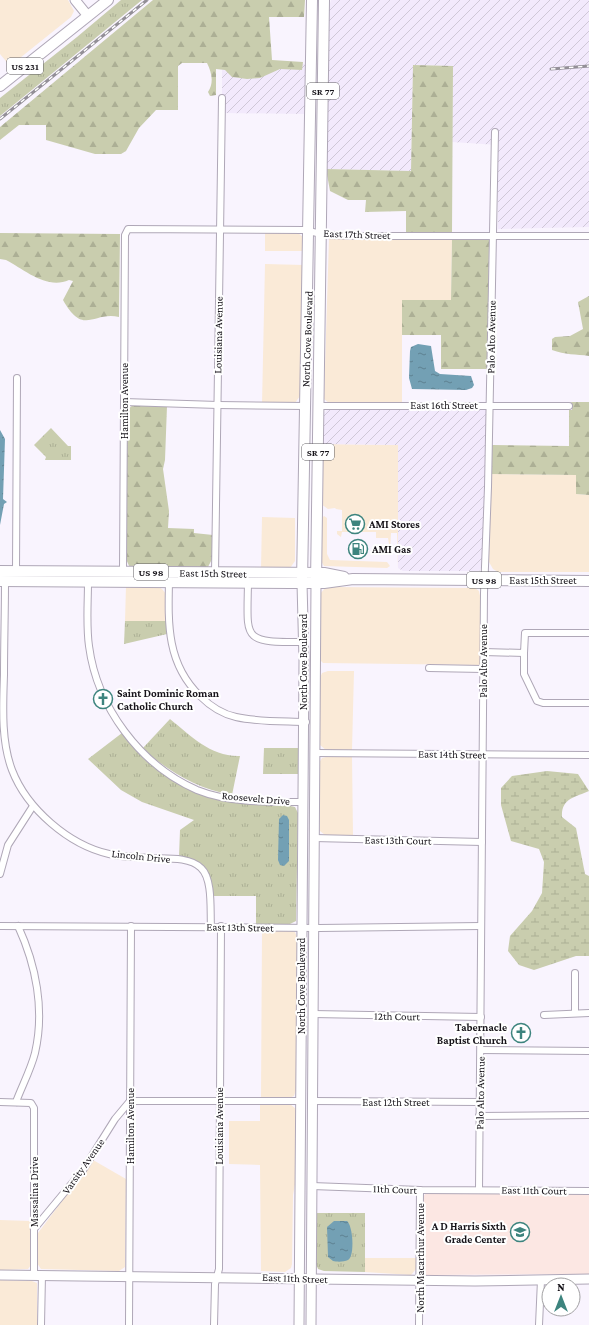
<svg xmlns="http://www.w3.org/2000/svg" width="589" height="1325" font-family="'Crimson Pro',serif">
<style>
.commercial{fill:#faead7}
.industrial{fill:url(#industrial-furrows)}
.education{fill:#fce7e3}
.grass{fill:url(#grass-tufts)}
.forest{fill:url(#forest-firs)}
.wetland{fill:url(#wetland-marsh)}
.water{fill:url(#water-ripples)}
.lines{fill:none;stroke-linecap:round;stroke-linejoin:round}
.minor-casing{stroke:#afa7b7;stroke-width:8}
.secondary-casing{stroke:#afa7b7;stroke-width:11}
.primary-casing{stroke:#afa7b7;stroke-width:12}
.trunk-casing{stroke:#afa7b7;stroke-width:12}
.minor{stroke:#fff;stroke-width:6}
.secondary{stroke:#fff;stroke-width:9}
.primary{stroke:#fff;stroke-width:10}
.trunk{stroke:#fff;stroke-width:10}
.rail-casing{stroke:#938f97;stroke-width:3}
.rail{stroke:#fff;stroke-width:1.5;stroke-dasharray:4.5;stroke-linecap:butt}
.labels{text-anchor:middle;stroke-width:4;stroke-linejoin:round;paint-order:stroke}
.shield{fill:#fff;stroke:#5d5a5f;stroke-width:1}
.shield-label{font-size:10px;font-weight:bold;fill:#17141a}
.street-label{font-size:11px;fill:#17141a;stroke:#fff}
.poi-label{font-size:11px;font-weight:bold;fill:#17141a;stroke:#fff;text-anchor:start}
</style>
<defs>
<pattern id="industrial-furrows" width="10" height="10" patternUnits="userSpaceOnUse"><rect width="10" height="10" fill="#f2e9fc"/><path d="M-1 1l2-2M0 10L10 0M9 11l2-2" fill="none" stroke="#cfc7d7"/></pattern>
<pattern id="grass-tufts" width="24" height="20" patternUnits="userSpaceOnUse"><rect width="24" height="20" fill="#c9cdae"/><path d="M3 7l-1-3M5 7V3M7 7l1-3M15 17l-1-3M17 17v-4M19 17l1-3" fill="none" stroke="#acaf95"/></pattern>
<pattern id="forest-firs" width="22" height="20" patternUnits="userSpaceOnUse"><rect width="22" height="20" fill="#c9cdae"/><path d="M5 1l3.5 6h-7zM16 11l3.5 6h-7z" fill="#acaf95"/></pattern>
<pattern id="wetland-marsh" width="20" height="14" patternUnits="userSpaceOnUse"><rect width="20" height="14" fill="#c9cdae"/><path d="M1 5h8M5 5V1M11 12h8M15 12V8" fill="none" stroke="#acaf95"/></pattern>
<pattern id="water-ripples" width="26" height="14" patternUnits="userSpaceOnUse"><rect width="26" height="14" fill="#73a0b4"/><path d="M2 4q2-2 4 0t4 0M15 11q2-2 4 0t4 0" fill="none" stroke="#5d8192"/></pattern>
</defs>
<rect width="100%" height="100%" fill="#f9f4fe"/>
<!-- commercial -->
<g class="commercial">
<path d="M0,0H68L74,11L71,17L10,66L0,54Z"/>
<path d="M265,232L298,233L304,238V251H265Z"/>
<path d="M329,238L452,239L451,300H402V404L329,403L324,399Z"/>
<path d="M265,264L304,265L300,396L295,403L262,404Z"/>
<path d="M322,444L398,445V568L397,533H391L390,551L388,538H376V532H342L341,537L337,534V531H342V510L336,509L335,508L328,509L321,504Z"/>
<path d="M490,474L576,475V494L589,495V572H498L493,569L489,562Z"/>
<path d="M324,516L327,518V554L330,560L387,562L390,566L387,568L324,566L321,561V519Z"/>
<path d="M262,517L295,518V561L290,568L261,569Z"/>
<path d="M126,586H157L162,589L166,594V621H125Z"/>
<path d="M326,587L475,588L479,591L480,596V665L323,663L320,660V594Z"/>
<path d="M328,671H354L352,750H326L320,745V678L322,673Z"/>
<path d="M330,756H352L353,835H325L320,831L319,763L322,758Z"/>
<path d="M262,930H290L295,932L297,937L296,1090L294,1096L289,1098H261Z"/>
<path d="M260,1104H290L296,1109V1179L293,1195L292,1264L291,1268L285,1272L261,1271L260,1165L229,1164V1121H260Z"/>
<path d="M93,1160L126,1179L125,1267L119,1271L41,1269L37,1263L38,1233Z"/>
<path d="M0,1220L31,1221V1265L28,1269L0,1270Z"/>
<path d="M365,1258H417L416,1269L411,1275L365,1272Z"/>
<path d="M0,1280L32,1281L37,1283V1325H0Z"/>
</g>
<!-- industrial -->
<g class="industrial">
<path d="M331,0H589V227L498,229V145L452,142L453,66L413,65L411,171L326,169L328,11Z"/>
<path d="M222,63L307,64L306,114L224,113V95H222Z"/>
<path d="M328,409H487L483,565L479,571H403L398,568V445L322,444L323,414Z"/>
</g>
<!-- education -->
<path class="education" d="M426,1193L589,1194V1274L426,1275L423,1270V1197Z"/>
<!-- grass -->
<g class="grass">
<path d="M121,0H142L0,116V98L77,37Z"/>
<path d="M51,428L68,446H71V460H45L46,457L34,445Z"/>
<path d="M125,621H166L167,634L124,644Z"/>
<path d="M170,719C191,736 211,757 240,756L232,795C197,789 169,771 142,749Z"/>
<path d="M122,733L144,759L186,787L295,807L298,813L296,921L290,924H256V896H212V885L206,868L189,858L179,857L180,830L194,820L142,802L121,790L88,759Z"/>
<path d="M264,748H298V774H263Z"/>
<path d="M317,1213H365V1272L324,1271L318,1269L316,1264Z"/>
</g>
<!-- forest -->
<g class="forest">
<path d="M153,0H305L304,17H269L272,60L303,62L302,70L280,69L260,78L247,79L232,77L225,70L216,69V95L210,96L208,92C214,83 212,73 207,63H182L178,66V110H156L139,128L126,151L121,154H95L46,140V125H19L0,140V127Z"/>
<path d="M413,65L453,66L452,232H406V211L365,212L366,200H348L330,191L326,169L411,171Z"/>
<path d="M0,233L120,234L119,317C93,311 84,337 63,300L73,281L69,280C47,290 25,270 6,260L0,259Z"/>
<path d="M452,239H489L488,369H441V335H402V300H451Z"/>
<path d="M589,296V356C576,354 565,355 552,350V339L555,337L570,336L583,329L578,302Z"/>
<path d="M569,402H589V495L576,494V475L490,474L492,445L569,446V410H572V403Z"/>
<path d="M133,405L167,406L165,460L163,469L169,511L168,528L194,529V533L213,535V557L208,567L130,568L126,559L127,410Z"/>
</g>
<!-- wetland -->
<path class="wetland" d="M547,771L578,774L589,791C576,797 561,798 562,817L576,828L585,874L589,876V956H576L534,970L519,965L508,951L510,936L532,911L542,893L544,862L539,849L511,841L501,805V788L512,776Z"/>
<!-- water -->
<g class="water">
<path d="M418,344L431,346L435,371L440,374L471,376L474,385L472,388L466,390L412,389L409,378L410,351L411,347Z"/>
<path d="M0,430L5,439L3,499L7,502L4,504L0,525Z"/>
<path d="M283,815L287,816L289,820V861L284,866L280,865L278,860L279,819Z"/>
<path d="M334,1221H347C353,1226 355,1256 348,1260C344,1262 337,1262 333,1261L328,1257L327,1227Z"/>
</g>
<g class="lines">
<!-- minor casing -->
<g class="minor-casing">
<g id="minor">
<path d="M124,402L218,405L305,406"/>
<path d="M318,406H569"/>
<path d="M16,571L17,378"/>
<path d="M123,572L125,235L128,229L304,230L326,235L363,236H589"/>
<path d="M215,573L222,98"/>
<path d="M5,581C5,612 4,644 4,675C3,706 1,741 12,770C27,809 69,845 109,854C122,857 136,857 148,858C164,859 189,856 201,868C213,879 210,911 211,926"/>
<path d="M88,582C88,603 86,625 89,646C97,707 140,765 197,790C229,803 269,802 303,802"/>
<path d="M169,582C168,625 167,664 200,696C210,706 222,714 236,717C258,722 284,721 306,722"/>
<path d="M248,583C247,641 242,642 303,642"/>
<path d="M484,652L524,653L525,633H589"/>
<path d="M524,653V674L537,701L543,703H589"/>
<path d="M429,668L483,669"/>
<path d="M315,753L589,755"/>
<path d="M314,838L482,842"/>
<path d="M0,874L8,845L33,806"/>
<path d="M0,926L319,928L481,926"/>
<path d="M575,973V1013"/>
<path d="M313,1014L481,1017"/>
<path d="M544,1015L589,1013"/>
<path d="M481,1050L589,1051"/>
<path d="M313,1101L479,1102"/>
<path d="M0,1102L31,1103L34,1108V1275"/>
<path d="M16,1102C22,1086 31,1069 35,1053C45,1010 36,965 18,926"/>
<path d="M479,1116L589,1115"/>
<path d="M312,1186L420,1190L589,1191"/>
<path d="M479,1190L484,593L488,487L495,132"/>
<path d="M34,1229L83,1170L115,1119L130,1101H301"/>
<path d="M41,1325L42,1275"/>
<path d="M129,1325L131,926"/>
<path d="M214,1325L215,1284L219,1269L221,926"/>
<path d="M419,1325L420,1190"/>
<path d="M539,1325L541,1280"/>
</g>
</g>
<!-- secondary casing -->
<g class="secondary-casing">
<g id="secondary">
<path d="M75,0L88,16"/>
<path d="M0,1275L475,1281L589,1279"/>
<path d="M299,1325L304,661L302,583"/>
<path d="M311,1325L316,583"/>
</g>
</g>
<!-- primary casing -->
<g class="primary-casing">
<g id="primary">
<path d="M0,571L324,573L344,577"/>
<path d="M0,581L291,583H324L353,579L589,581"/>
<path d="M302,583L312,0"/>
<path d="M316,583L324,0"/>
</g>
</g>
<!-- trunk casing -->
<g class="trunk-casing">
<path id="trunk" d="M0,86L108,0"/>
</g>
<!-- minor -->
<use href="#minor" class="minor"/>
<!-- secondary -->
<use href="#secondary" class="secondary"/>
<!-- primary -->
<use href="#primary" class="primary"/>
<!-- trunk -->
<use href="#trunk" class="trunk"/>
<!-- rail casing -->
<g class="rail-casing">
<g id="rail">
<path d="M551,69L589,66"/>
<path d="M0,119L147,0"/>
</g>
</g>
<!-- rail -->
<use href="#rail" class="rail"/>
</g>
<!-- icons -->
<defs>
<g id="supermarket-ring" transform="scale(1)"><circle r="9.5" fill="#fff" stroke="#3d847e" stroke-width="1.5"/><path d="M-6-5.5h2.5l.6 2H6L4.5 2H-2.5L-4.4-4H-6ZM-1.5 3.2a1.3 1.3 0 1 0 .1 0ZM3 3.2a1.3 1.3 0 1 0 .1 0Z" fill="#3d847e"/></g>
<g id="fuel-ring" transform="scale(1)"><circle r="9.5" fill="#fff" stroke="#3d847e" stroke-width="1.5"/><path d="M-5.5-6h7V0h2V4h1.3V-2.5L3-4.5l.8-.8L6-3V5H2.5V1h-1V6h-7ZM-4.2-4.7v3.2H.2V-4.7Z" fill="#3d847e"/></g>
<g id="church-ring" transform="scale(1)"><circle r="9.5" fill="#fff" stroke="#3d847e" stroke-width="1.5"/><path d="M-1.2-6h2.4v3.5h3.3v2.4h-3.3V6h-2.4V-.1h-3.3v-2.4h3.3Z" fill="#3d847e"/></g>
<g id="school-ring" transform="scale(1)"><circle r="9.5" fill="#fff" stroke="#3d847e" stroke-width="1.5"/><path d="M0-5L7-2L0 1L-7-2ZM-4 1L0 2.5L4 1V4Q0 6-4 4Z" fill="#3d847e"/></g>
</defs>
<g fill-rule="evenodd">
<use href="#supermarket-ring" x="355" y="524"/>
<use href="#fuel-ring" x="358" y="549"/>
<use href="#church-ring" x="103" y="699"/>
<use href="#church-ring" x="521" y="1033"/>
<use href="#school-ring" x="520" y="1232"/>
</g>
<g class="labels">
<!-- shield labels -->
<g class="shield">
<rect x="7" y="58" width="36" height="16" rx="3"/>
<rect x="307" y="83" width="32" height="16" rx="3"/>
<rect x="302" y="444" width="32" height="16" rx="3"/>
<rect x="134" y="564" width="34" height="16" rx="3"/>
<rect x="467" y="572" width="34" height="16" rx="3"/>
</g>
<g class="shield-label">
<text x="25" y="70">US 231</text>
<text x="323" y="95">SR 77</text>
<text x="318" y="456">SR 77</text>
<text x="151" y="576">US 98</text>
<text x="484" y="584">US 98</text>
</g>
<!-- street labels -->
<g class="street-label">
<text transform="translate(357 234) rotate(2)" y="4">East 17th Street</text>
<text transform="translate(218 335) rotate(-89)" y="4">Louisiana Avenue</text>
<text transform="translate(491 337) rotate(-89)" y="4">Palo Alto Avenue</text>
<text transform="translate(307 339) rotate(-88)" y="4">North Cove Boulevard</text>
<text transform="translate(124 401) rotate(-90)" y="4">Hamilton Avenue</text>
<text x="444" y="409">East 16th Street</text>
<text transform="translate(213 573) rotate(1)" y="4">East 15th Street</text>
<text x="543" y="584">East 15th Street</text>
<text transform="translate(483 661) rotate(-90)" y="4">Palo Alto Avenue</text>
<text transform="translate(303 662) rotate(-90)" y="4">North Cove Boulevard</text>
<text transform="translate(452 754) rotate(1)" y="4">East 14th Street</text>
<text transform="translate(256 798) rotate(5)" y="4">Roosevelt Drive</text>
<text transform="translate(398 840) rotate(1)" y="4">East 13th Court</text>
<text transform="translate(141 856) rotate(6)" y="4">Lincoln Drive</text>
<text transform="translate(240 927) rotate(1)" y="4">East 13th Street</text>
<text transform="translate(301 986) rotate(-90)" y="4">North Cove Boulevard</text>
<text transform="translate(397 1016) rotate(1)" y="4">12th Court</text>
<text transform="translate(480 1093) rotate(-89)" y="4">Palo Alto Avenue</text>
<text x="396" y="1106">East 12th Street</text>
<text transform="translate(130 1126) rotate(-90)" y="4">Hamilton Avenue</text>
<text transform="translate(219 1126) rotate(-90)" y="4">Louisiana Avenue</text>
<text transform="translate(83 1166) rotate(-55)" y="4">Varsity Avenue</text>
<text transform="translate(395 1189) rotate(2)" y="4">11th Court</text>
<text transform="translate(534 1190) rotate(1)" y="4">East 11th Court</text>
<text transform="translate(34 1192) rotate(-90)" y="4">Massalina Drive</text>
<text transform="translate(420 1258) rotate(-90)" y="4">North Macarthur Avenue</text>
<text transform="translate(295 1278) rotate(2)" y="4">East 11th Street</text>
</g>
<!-- poi labels -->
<g class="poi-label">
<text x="369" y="528">AMI Stores</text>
<text x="372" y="553">AMI Gas</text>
<text x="117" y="697">Saint Dominic Roman<tspan x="117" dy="13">Catholic Church</tspan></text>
<text x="507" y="1031" text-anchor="end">Tabernacle<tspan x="507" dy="13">Baptist Church</tspan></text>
<text x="506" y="1230" text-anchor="end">A D Harris Sixth<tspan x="506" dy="13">Grade Center</tspan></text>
</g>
</g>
<!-- north arrow -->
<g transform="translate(561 1297)"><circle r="19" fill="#ffffff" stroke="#a2a1a3"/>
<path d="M0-3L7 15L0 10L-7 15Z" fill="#3d847e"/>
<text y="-6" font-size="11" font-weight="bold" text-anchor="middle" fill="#17141a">N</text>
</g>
</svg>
